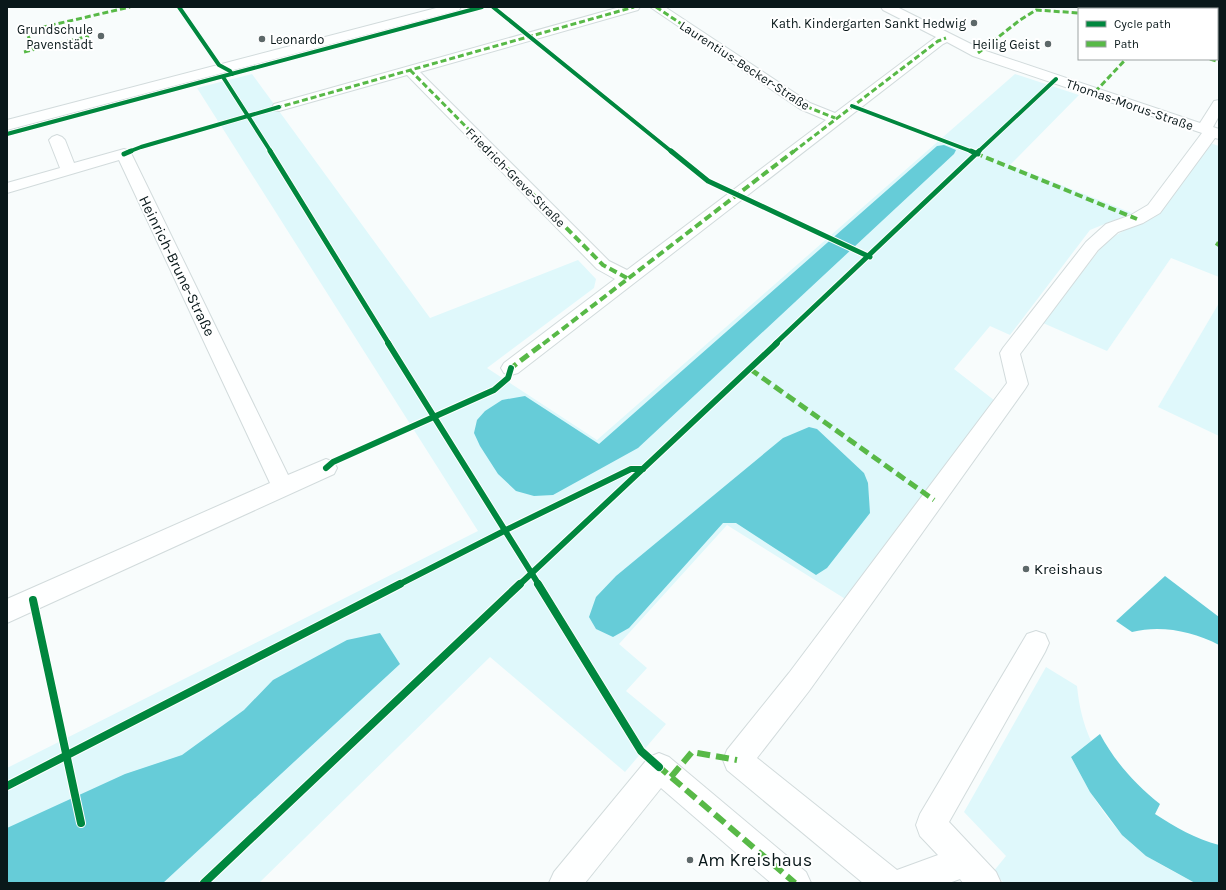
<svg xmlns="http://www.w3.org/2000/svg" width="1226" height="890" font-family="Karla,sans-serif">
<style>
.green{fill:#dff8fb}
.water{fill:#66ccd8}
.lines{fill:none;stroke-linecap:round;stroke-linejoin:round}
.minor-casing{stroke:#d2dbdc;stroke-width:2}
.minor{fill:#feffff;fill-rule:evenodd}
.quiet-far3{stroke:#58b947;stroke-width:3;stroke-dasharray:6 3;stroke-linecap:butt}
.quiet-far2{stroke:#58b947;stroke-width:4;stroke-dasharray:8 4;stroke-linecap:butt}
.quiet-far1{stroke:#58b947;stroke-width:5;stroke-dasharray:10 5;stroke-linecap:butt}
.quiet{stroke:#58b947;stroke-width:6;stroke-dasharray:13 6;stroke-linecap:butt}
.cycleway-far3-casing{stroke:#fff;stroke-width:5.5}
.cycleway-far2-casing{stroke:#fff;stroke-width:7}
.cycleway-far1-casing{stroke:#fff;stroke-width:8}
.cycleway-casing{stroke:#fff;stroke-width:10}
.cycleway-far3{stroke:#00873e;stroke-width:4}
.cycleway-far2{stroke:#00873e;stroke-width:5}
.cycleway-far1{stroke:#00873e;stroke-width:6}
.cycleway{stroke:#00873e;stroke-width:8}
.poi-dot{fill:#5d6869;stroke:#fff;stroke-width:1.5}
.labels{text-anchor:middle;stroke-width:4;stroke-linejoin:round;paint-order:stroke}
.far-poi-label{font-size:13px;fill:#09181a;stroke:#fff;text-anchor:end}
.far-street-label{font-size:13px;fill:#09181a;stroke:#fff}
.street-label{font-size:15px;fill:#09181a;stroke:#fff}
.poi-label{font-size:15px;fill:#09181a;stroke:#fff;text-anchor:start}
.near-poi-label{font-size:18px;fill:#09181a;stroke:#fff;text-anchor:start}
</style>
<rect width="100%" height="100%" fill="#f8fcfc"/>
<!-- green -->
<g class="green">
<path d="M252,74L430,318L578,260L596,279L594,288L487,368L597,440L1015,74L1079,95L1010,165L1132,213L1090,230L1010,335L990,326L954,369L999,404L847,600L727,525L619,644L647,668L626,691L666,724L625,772L490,657L259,883H7V768L478,531L197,88Z"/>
<path d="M1210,143L1219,146V277L1171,258L1107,351L1043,323L1107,240L1155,214Z"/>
<path d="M1219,303V436L1158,407Z"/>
<path d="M1046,667L1077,686C1079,706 1083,723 1091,741L1071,757C1090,793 1112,832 1147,856C1162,866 1179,874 1195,883H1004L993,872L1006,856L964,812Z"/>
</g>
<!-- water -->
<g class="water">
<path d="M944,145L956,150L954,154L638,448L553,495L534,496L516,491L498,474L480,446L474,433L477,420L485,411L502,400L525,396L599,444L937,146Z"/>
<path d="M809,427L817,429L864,473L868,483L870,513L827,568L816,575L736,523H723L629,628L613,637L596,629L589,617L596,597L616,576L783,438Z"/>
<path d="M1165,576L1219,617V645C1192,631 1161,625 1132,632L1116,621Z"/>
<path d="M380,633L400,664L163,883H7V828L125,774L182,755L244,710L273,680L347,640Z"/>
<path d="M1100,734C1115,762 1135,784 1160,804L1155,814C1175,827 1196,839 1219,845V883H1195L1146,856L1122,835L1090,792L1071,757Z"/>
</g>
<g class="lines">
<!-- minor casing -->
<g class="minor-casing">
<g id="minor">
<path d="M440,7H461L459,10L7,130V120Z"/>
<path d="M620,7H640L638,10L420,72L609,261L627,270L826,120L800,109L650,7H665L810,103L835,113L936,37L883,10L881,7H897L983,50L1200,123L1214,101L1219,100V116L1213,127L1219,129V139L1215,138L1160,213L1143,223L1118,232L1098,250L1020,354L1028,384L1025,389L809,691L757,758L897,870L938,855L920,836L916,825L920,814L1027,634L1036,631L1045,634L1049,643L1045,652L949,822L996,872L1001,883H963L960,879L949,883H863L727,770L723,760L727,750L789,673L1007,383L1000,353L1003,348L1086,242L1106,224L1131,215L1148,205L1202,133L973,56L947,42L943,44L518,373L511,375L504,373L501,368L504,363L615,279L597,269L407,75L279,111L274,110L272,107L274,104Z"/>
<path d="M57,135L62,137L65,140L74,163L124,149L130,151L288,475L326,459L334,462L337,468L334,474L7,623V599L270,483L119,160L7,193V183L60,168L49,140L52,137Z"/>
<path d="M659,753L669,757L806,872L811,883H771L661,788L585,883H549L554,872L649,757Z"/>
</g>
</g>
<!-- minor -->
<use href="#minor" class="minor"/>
<!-- quiet-far3 -->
<g class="quiet-far3">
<path d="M656,7L805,106L835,118"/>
<path d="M1103,9L1106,7"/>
<path d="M34,50L26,31L130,7"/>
<path d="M24,52L89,36"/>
<path d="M978,53L1020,20L1036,10L1079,13"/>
<path d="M1210,59L1219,62"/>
<path d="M410,70L491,152"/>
<path d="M1095,92L1126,59"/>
<path d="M276,108L634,7"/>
<path d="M793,152L938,41L946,38"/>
</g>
<!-- quiet-far2 -->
<g class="quiet-far2">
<path d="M490,151L603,265L627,278"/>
<path d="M975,153L1137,219"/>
<path d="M1216,243L1219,245"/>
<path d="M543,344L794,151"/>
</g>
<!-- quiet-far1 -->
<g class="quiet-far1">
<path d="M750,369L934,500"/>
<path d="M510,371L511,368L544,343"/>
</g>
<!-- quiet -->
<g class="quiet">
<path d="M657,765L795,883"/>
<path d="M671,777L692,752L737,760"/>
</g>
<!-- cycleway-far3 casing -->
<g class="cycleway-far3-casing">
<g id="cycleway-far3">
<path d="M179,7L219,65L230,71L232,74"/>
<path d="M493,7L672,152"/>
<path d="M223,77L271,152"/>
<path d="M852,106L973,152"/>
<path d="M7,134L482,7"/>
<path d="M128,152L141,147L279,107"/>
<path d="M978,152L1056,79"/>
</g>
</g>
<!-- cycleway-far2 casing -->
<g class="cycleway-far2-casing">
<g id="cycleway-far2">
<path d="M270,151L389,344"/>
<path d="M671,151L708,181L870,257"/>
<path d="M971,151L978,154"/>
<path d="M124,154L131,151"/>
<path d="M775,344L979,151"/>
</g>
</g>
<!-- cycleway-far1 casing -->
<g class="cycleway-far1-casing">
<g id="cycleway-far1">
<path d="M388,343L539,585"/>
<path d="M326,468L333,462L494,390L508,378L511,368"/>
<path d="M398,585L506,530L631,469H643"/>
<path d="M519,585L777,343"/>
</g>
</g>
<!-- cycleway casing -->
<g class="cycleway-casing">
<g id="cycleway">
<path d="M538,584L641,751L659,767"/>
<path d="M33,600L81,823"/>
<path d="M7,786L400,584"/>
<path d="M204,883L520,584"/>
</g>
</g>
<!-- cycleway-far3 -->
<use href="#cycleway-far3" class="cycleway-far3"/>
<!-- cycleway-far2 -->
<use href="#cycleway-far2" class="cycleway-far2"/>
<!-- cycleway-far1 -->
<use href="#cycleway-far1" class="cycleway-far1"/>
<!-- cycleway -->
<use href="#cycleway" class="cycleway"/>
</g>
<!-- markers -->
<g class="poi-dot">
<circle cx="974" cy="23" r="4"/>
<circle cx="101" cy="36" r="4"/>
<circle cx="262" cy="39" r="4"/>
<circle cx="1048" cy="44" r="4"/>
<circle cx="1026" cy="569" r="4"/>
<circle cx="690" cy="860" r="4"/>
</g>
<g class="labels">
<!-- far-poi labels -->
<g class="far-poi-label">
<text x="966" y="28">Kath. Kindergarten Sankt Hedwig</text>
<text x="93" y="34">Grundschule<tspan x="93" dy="15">Pavenstädt</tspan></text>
<text x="270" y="44" text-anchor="start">Leonardo</text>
<text x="1040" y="49">Heilig Geist</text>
</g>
<!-- far-street labels -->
<g class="far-street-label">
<text transform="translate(745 65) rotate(33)" y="5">Laurentius-Becker-Straße</text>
<text transform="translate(1130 104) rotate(19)" y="5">Thomas-Morus-Straße</text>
<text transform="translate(516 177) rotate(45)" y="5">Friedrich-Greve-Straße</text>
</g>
<!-- street labels -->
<g class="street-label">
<text transform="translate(177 266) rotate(64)" y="5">Heinrich-Brune-Straße</text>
</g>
<!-- poi labels -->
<g class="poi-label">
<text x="1034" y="574">Kreishaus</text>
</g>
<!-- near-poi labels -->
<g class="near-poi-label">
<text x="698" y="866">Am Kreishaus</text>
</g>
</g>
<!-- border -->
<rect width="1226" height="890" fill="none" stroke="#09181a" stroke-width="16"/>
<!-- legend -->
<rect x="1078" y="8" width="140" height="52" fill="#ffffff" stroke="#9da3a3"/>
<rect x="1086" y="21" width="20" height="6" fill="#00873e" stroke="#9da3a3"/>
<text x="1114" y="28" font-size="12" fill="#09181a">Cycle path</text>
<rect x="1086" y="41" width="20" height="6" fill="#58b947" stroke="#9da3a3"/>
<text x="1114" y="48" font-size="12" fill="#09181a">Path</text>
</svg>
